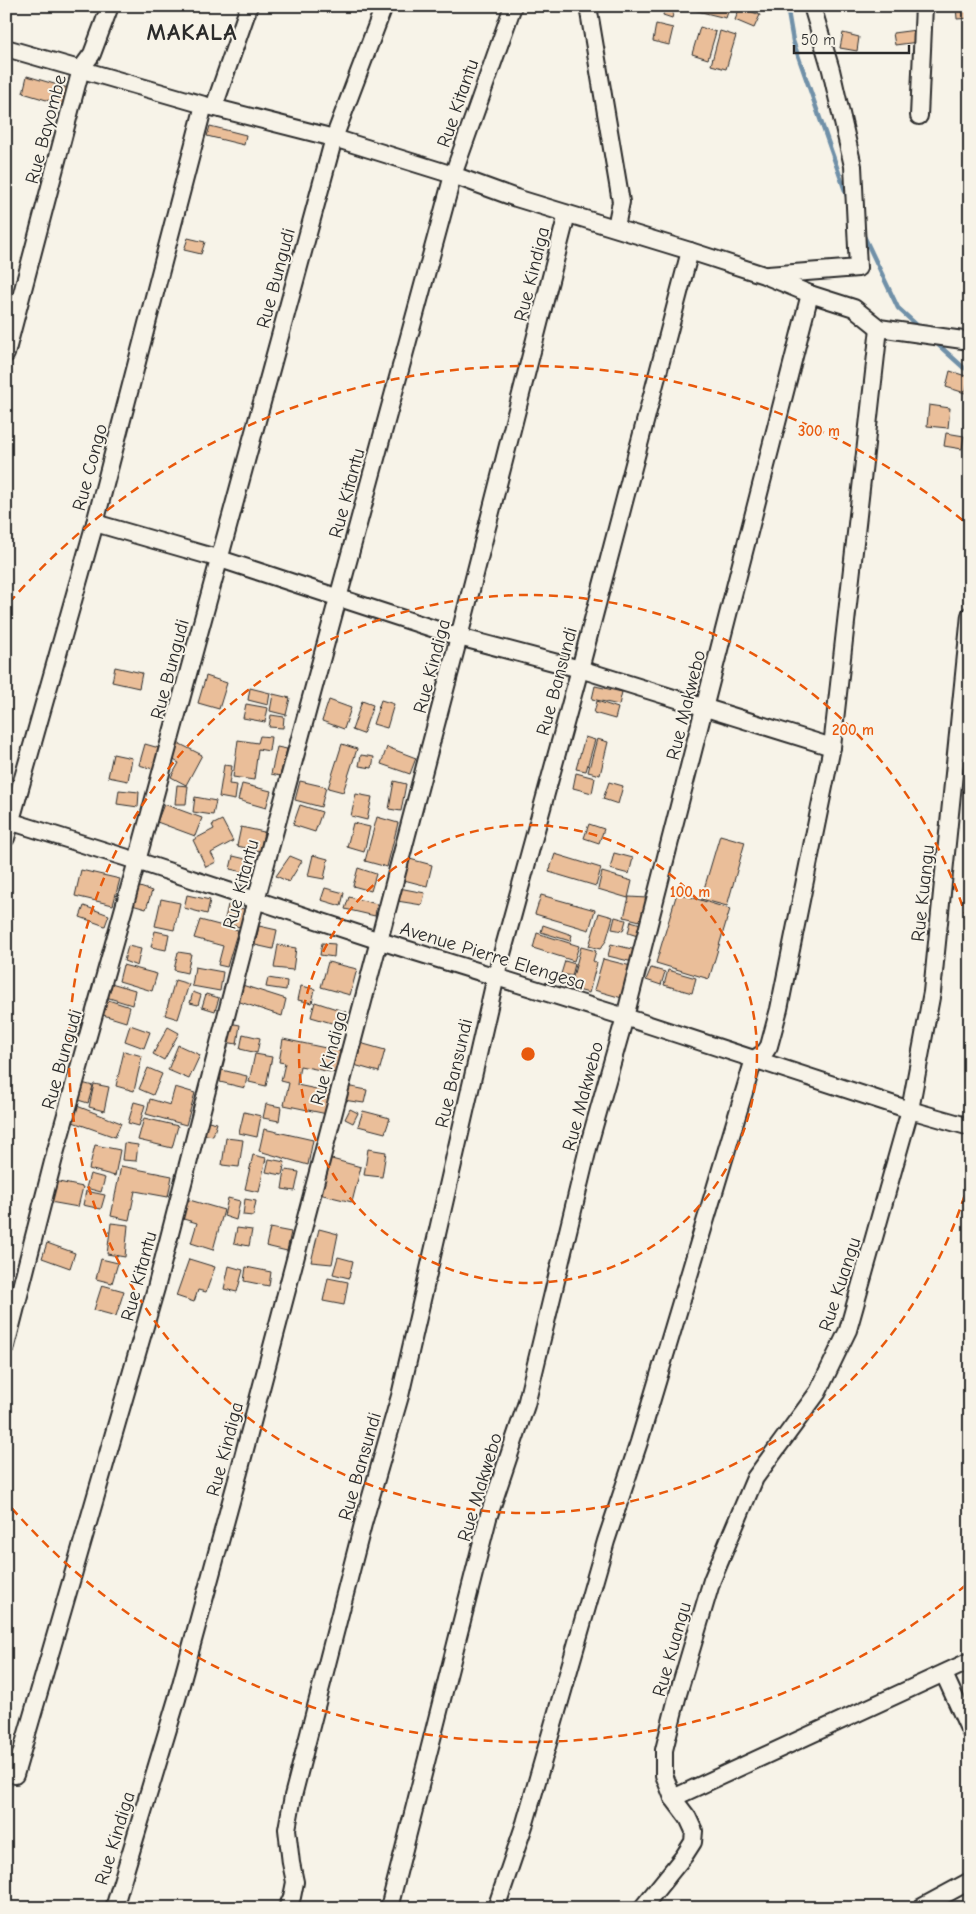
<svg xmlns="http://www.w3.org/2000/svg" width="976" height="1914" font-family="'Comic Neue',sans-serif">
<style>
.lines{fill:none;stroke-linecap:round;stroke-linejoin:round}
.stream{stroke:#6f90a8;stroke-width:4.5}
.building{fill:#eabe99;stroke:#2b2b2b}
.minor-casing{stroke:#2b2b2b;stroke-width:20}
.minor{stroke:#f7f3e8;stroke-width:16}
.ring{fill:none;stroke:#e8590c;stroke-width:2.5;stroke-dasharray:9 6}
.labels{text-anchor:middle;stroke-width:4;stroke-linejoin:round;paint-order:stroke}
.street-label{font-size:19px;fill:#2b2b2b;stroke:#f7f3e8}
.district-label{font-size:24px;font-weight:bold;letter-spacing:1px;fill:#2b2b2b;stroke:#f7f3e8}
.centre{fill:#e8590c;stroke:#f7f3e8;stroke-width:2.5}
.ring-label{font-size:15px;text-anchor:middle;font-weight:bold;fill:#e8590c;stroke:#f7f3e8;stroke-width:4;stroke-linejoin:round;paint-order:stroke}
</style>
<rect width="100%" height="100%" fill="#f7f3e8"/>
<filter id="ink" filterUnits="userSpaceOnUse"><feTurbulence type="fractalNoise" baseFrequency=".02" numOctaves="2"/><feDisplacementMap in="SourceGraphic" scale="10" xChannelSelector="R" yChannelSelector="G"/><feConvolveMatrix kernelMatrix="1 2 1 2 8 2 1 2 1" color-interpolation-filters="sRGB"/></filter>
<g filter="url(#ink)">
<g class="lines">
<!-- stream -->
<g class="stream">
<path d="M787,6L793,41L849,202"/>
<path d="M862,232L898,308L921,329"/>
<path d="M934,341L964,368L970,369"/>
</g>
</g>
<!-- building -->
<g class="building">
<path d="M665,6H675L672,18L663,15Z"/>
<path d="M690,6H730L726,18L689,9Z"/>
<path d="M956,6H970V18L957,19Z"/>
<path d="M740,7L760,15L754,28L735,20Z"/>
<path d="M656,24L673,28L669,45L653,41Z"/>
<path d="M700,27L716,32L708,59L692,54Z"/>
<path d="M916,30L918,42L895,45L893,33Z"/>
<path d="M720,31L736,36L726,69L711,65Z"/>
<path d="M843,33L859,37L857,51L840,48Z"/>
<path d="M27,76L68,88L63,105L23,93Z"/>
<path d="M210,126L246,135L244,145L207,136Z"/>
<path d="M188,238L205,242L201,254L184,250Z"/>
<path d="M950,371L969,377L965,393L946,387Z"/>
<path d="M929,405L950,408L948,428L927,426Z"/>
<path d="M946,433L964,436L962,449L944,446Z"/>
<path d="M115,667L142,673L139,688L112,682Z"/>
<path d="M206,676L227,683L219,709L198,703Z"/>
<path d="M595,686L622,692L619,705L592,699Z"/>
<path d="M250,688L270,693L268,705L248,700Z"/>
<path d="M273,694L290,698L286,715L270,711Z"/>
<path d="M329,700L351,708L344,729L322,721Z"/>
<path d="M381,700L394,704L387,728L373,724Z"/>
<path d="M362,701L373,705L363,734L352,730Z"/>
<path d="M597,701L618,708L615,719L594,713Z"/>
<path d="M246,704L268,708L265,722L243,718Z"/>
<path d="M271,715L284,717L283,728L269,727Z"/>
<path d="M260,736L271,737L269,751L258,749L254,780L233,777L238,740L258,743Z"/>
<path d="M585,737L595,740L586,771L576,769Z"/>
<path d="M597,739L608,742L600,775L588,772Z"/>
<path d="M176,742L202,755L186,785L171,777L179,763L168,757Z"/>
<path d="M145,744L159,748L153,769L139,765Z"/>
<path d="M342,744L357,749L343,792L328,788Z"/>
<path d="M277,747L287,749L280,776L271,774Z"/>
<path d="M387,747L416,758L410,774L381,764Z"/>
<path d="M113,754L132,758L128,781L108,777Z"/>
<path d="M361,755L374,757L372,768L359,766Z"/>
<path d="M224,765L232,766L229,784L237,785L235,800L219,797Z"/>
<path d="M576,773L595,778L592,793L573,788Z"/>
<path d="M300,781L326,787L321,807L295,800Z"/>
<path d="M394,781L406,784L401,811L389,809Z"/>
<path d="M609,782L623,786L618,804L603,799Z"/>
<path d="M242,784L271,791L266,808L238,800Z"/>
<path d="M177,785L188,786L186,804H175Z"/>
<path d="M119,790L139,792L138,807L117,804Z"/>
<path d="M356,794L372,797L367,820L351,816Z"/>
<path d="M195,797L216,801L213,815L193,812Z"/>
<path d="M164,804L202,818L195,836L157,822Z"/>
<path d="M300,805L322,812L315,832L293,825Z"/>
<path d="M377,817L398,823L387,867L365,861Z"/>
<path d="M222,820L233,841L211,853L216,862L206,867L193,840L214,829L212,825Z"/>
<path d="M353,823L370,827L364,852L347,847Z"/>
<path d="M589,824L604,829L599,843L584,838Z"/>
<path d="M241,827L264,832L260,851L237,846Z"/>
<path d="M720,835L745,842L727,906L701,899Z"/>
<path d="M614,853L633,858L629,874L610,869Z"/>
<path d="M555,854L601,868L596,886L549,872Z"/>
<path d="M313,855L328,859L324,879L308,876Z"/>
<path d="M233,856L250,860L247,873L230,869Z"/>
<path d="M290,856L302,861L289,882L276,876Z"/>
<path d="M406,858L432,865L427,886L400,879Z"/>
<path d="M358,868L376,874L371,891L353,886Z"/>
<path d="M81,870L120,879L113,905L75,896Z"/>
<path d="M602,872L632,881L628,898L598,889Z"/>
<path d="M137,886L152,891L146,909L132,905Z"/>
<path d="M325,888L344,893L341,906L321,900Z"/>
<path d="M399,888L425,893L422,905L397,901Z"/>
<path d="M677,893L730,909L709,979L656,963Z"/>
<path d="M187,895L210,900L207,914L184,908Z"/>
<path d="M541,895L595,910L589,930L535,914Z"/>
<path d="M349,897L377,904L375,916L345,909Z"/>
<path d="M629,897L647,898L640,921L624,917Z"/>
<path d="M161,899L180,903L174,930L155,926Z"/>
<path d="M228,905L248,910L244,928L224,923Z"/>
<path d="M84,906L109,915L105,926L80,917Z"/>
<path d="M599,913L613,917L606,941L600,949L589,946Z"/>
<path d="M615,917L626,920L623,931L612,929Z"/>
<path d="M200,920L238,930L227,967L218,965L223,946L194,938Z"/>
<path d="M631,921L644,925L641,937L628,933Z"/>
<path d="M543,925L572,935L570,941L541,932Z"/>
<path d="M259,926L277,930L273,949L255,945Z"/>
<path d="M155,931L169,934L166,950L151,947Z"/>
<path d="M537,933L579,946L574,961L533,948Z"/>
<path d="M322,943L335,944L334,957L320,955Z"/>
<path d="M611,944L636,950L633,962L608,956Z"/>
<path d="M278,945L296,948L293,970L274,968Z"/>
<path d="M128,946L141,949L137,966L124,961Z"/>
<path d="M581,947L596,951L593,961L597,963L589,993L570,988Z"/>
<path d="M178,952L191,954L187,973L174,970Z"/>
<path d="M603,959L631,966L622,998L594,990Z"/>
<path d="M565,961L575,964L572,976L561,974Z"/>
<path d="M328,962L357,969L350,995L321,987Z"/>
<path d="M123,965L157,974L152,991L119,981Z"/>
<path d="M195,967L223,972L220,991L192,986Z"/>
<path d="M651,968L665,972L661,985L646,980Z"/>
<path d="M668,970L696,978L692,993L664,985Z"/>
<path d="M268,978L287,981L286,990L266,987Z"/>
<path d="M175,980L189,984L178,1019L165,1015Z"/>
<path d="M111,983L135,990L132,1005L106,997Z"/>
<path d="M239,984L286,999L282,1016L234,1000Z"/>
<path d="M301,986L315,989L312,1003L298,1000Z"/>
<path d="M193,992L201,995L198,1005L190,1003Z"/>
<path d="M206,994L219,998L215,1011L202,1007Z"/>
<path d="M105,999L130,1007L126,1022L100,1014Z"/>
<path d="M315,1002L346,1012L342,1026L311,1017Z"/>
<path d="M229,1023L240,1025L237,1044L225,1042Z"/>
<path d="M130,1025L150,1032L144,1048L125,1041Z"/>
<path d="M168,1027L179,1033L164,1060L153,1054Z"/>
<path d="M243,1034L260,1038L257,1053L240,1049Z"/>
<path d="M283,1039L340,1051L336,1073L300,1066L297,1085L331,1092L327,1114L284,1105L289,1083L281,1081L285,1063L279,1062Z"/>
<path d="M360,1043L385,1050L379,1072L354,1065Z"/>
<path d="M178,1045L200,1055L189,1079L168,1070Z"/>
<path d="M124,1051L142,1056L134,1091L116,1086Z"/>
<path d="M255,1054L272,1057L266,1086L249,1082Z"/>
<path d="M148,1068L162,1074L153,1095L139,1089Z"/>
<path d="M222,1070L247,1076L245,1088L220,1082Z"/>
<path d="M82,1083L93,1086L88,1103L78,1100Z"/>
<path d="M94,1084L109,1087L104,1111L89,1107Z"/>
<path d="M346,1086L367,1090L364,1103L343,1100Z"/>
<path d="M175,1087L195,1093L186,1125L146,1114L150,1099L170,1105Z"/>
<path d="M134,1102L145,1105L139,1126L128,1123Z"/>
<path d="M266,1104L281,1107L279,1121L263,1118Z"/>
<path d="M77,1106L121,1123L115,1137L70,1121Z"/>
<path d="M350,1109L358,1113L353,1123L345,1119Z"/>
<path d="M363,1111L390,1118L385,1133L358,1126Z"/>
<path d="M244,1112L261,1116L257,1137L239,1133Z"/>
<path d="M144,1118L178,1126L172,1148L138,1140Z"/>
<path d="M204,1120L217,1123L213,1136L201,1134Z"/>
<path d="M264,1129L313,1140L308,1165L259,1151Z"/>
<path d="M226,1138L243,1140L239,1167L222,1165Z"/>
<path d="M124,1143L138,1145L136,1161L122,1160Z"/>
<path d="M95,1145L120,1150L115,1176L89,1169Z"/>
<path d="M368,1149L386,1152L382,1177L364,1175Z"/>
<path d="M253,1155L266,1158L259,1192L245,1189Z"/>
<path d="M328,1158L361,1167L352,1202L319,1194Z"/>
<path d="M269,1159L285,1162L282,1175L266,1172Z"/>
<path d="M121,1166L172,1176L168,1197L135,1191L129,1220L111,1216Z"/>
<path d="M285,1170L299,1172L295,1191L282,1189Z"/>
<path d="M90,1174L105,1178L101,1192L86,1188Z"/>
<path d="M54,1181L83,1187L78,1207L50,1202Z"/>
<path d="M86,1191L105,1195L101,1209L83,1205Z"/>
<path d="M228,1198L240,1201L236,1220L224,1216Z"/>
<path d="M186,1199L224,1210L213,1250L191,1243L197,1223L180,1218Z"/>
<path d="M245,1199L256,1201L253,1216L243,1215Z"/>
<path d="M111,1223L128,1225L125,1257L107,1254Z"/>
<path d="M237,1228L252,1230L249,1246L234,1243Z"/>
<path d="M270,1228L291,1232L287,1251L266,1246Z"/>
<path d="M319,1229L338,1234L332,1264L311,1262Z"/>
<path d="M47,1243L75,1253L70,1268L42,1258Z"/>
<path d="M338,1257L353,1261L349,1278L333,1274Z"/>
<path d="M101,1259L118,1263L112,1283L96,1279Z"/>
<path d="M189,1259L215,1267L206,1292L198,1290L194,1302L176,1296Z"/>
<path d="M229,1266L243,1270L237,1292L224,1289Z"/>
<path d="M246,1267L271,1272L269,1286L244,1281Z"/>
<path d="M328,1278L348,1282L344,1305L323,1301Z"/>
<path d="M102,1285L124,1291L116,1316L94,1310Z"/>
</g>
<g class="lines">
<!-- minor casing -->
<g class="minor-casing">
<g id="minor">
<path d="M588,6L621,202L616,227"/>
<path d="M6,48L204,105L334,138L453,175L516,198L690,251L764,275L810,294L854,308L879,328L970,341"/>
<path d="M214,107L249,6"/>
<path d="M919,116L924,6"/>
<path d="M768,275L858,268L853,166L831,70L812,6"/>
<path d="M6,354L81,69L92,54L110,6"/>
<path d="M95,523L220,559L459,637L580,669L832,747"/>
<path d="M6,820L137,861L380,941L625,1017L910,1110L970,1127"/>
<path d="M6,838L95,523L204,105"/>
<path d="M6,1346L56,1150L137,861L334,138L384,6"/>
<path d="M944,1674L970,1731"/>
<path d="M15,1775L156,1288L256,900L453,175L513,6"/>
<path d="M673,1798L970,1661"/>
<path d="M114,1908L177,1699L239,1472L459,637L567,214"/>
<path d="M287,1908L292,1897L295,1882L291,1863L287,1829L293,1796L363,1524L400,1396L496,976L580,669L690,251"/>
<path d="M389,1908L488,1518L526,1405L589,1144L625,1017L810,294"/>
<path d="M496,1908L525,1823L606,1541L639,1442L754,1059L765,1052L769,1046L779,1009L832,747L879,328"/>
<path d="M642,1908L684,1856L693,1842L694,1831L688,1818L673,1798L664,1775V1750L678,1694L712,1580L755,1478L818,1392L848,1330L910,1110L932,992L970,615"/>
<path d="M920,1908L970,1881"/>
</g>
</g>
<!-- minor -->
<use href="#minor" class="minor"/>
</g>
</g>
<!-- distance rings -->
<g class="ring">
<circle cx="528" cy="1054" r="229"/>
<path d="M969 1181A459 459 0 1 1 969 927"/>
<path d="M966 1585A688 688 0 0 1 9 1505M9 603A688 688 0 0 1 966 523"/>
</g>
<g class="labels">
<!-- street labels -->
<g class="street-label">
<text transform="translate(457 103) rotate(-71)" y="7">Rue Kitantu</text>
<text transform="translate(45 129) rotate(-75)" y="7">Rue Bayombe</text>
<text transform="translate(531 274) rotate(-76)" y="7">Rue Kindiga</text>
<text transform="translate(275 278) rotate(-75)" y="7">Rue Bungudi</text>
<text transform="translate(89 467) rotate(-75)" y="7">Rue Congo</text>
<text transform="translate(346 493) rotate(-75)" y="7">Rue Kitantu</text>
<text transform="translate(431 666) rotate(-75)" y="7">Rue Kindiga</text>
<text transform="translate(169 669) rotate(-75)" y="7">Rue Bungudi</text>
<text transform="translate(556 681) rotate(-75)" y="7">Rue Bansundi</text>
<text transform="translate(685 705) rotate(-76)" y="7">Rue Makwebo</text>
<text transform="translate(240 884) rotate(-75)" y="7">Rue Kitantu</text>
<text transform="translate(922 893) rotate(-84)" y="7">Rue Kuangu</text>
<text transform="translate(493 955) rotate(17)" y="7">Avenue Pierre Elengesa</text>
<text transform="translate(328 1058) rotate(-75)" y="7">Rue Kindiga</text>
<text transform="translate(61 1059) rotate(-74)" y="7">Rue Bungudi</text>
<text transform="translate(453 1073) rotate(-77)" y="7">Rue Bansundi</text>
<text transform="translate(582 1096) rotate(-75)" y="7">Rue Makwebo</text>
<text transform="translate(138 1276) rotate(-75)" y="7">Rue Kitantu</text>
<text transform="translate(839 1284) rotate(-72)" y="7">Rue Kuangu</text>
<text transform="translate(224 1449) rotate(-75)" y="7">Rue Kindiga</text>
<text transform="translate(359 1466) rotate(-74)" y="7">Rue Bansundi</text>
<text transform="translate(479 1487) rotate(-73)" y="7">Rue Makwebo</text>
<text transform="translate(671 1649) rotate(-74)" y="7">Rue Kuangu</text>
<text transform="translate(114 1838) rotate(-73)" y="7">Rue Kindiga</text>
</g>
<!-- district labels -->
<g class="district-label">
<text x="192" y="40">MAKALA</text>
</g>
</g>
<circle cx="528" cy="1054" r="8" class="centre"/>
<g class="ring-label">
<text x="819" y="436">300 m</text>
<text x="853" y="735">200 m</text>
<text x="690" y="897">100 m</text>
</g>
<!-- margin -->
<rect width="976" height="1914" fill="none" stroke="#f7f3e8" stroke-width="25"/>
<rect x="12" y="12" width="951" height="1889" fill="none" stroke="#2b2b2b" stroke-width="2" filter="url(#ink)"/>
<!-- scale -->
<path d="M794 45v8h115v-8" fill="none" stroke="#2b2b2b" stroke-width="2.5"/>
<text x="801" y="45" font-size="15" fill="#2b2b2b" stroke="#f7f3e8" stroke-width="4" paint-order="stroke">50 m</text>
</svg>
